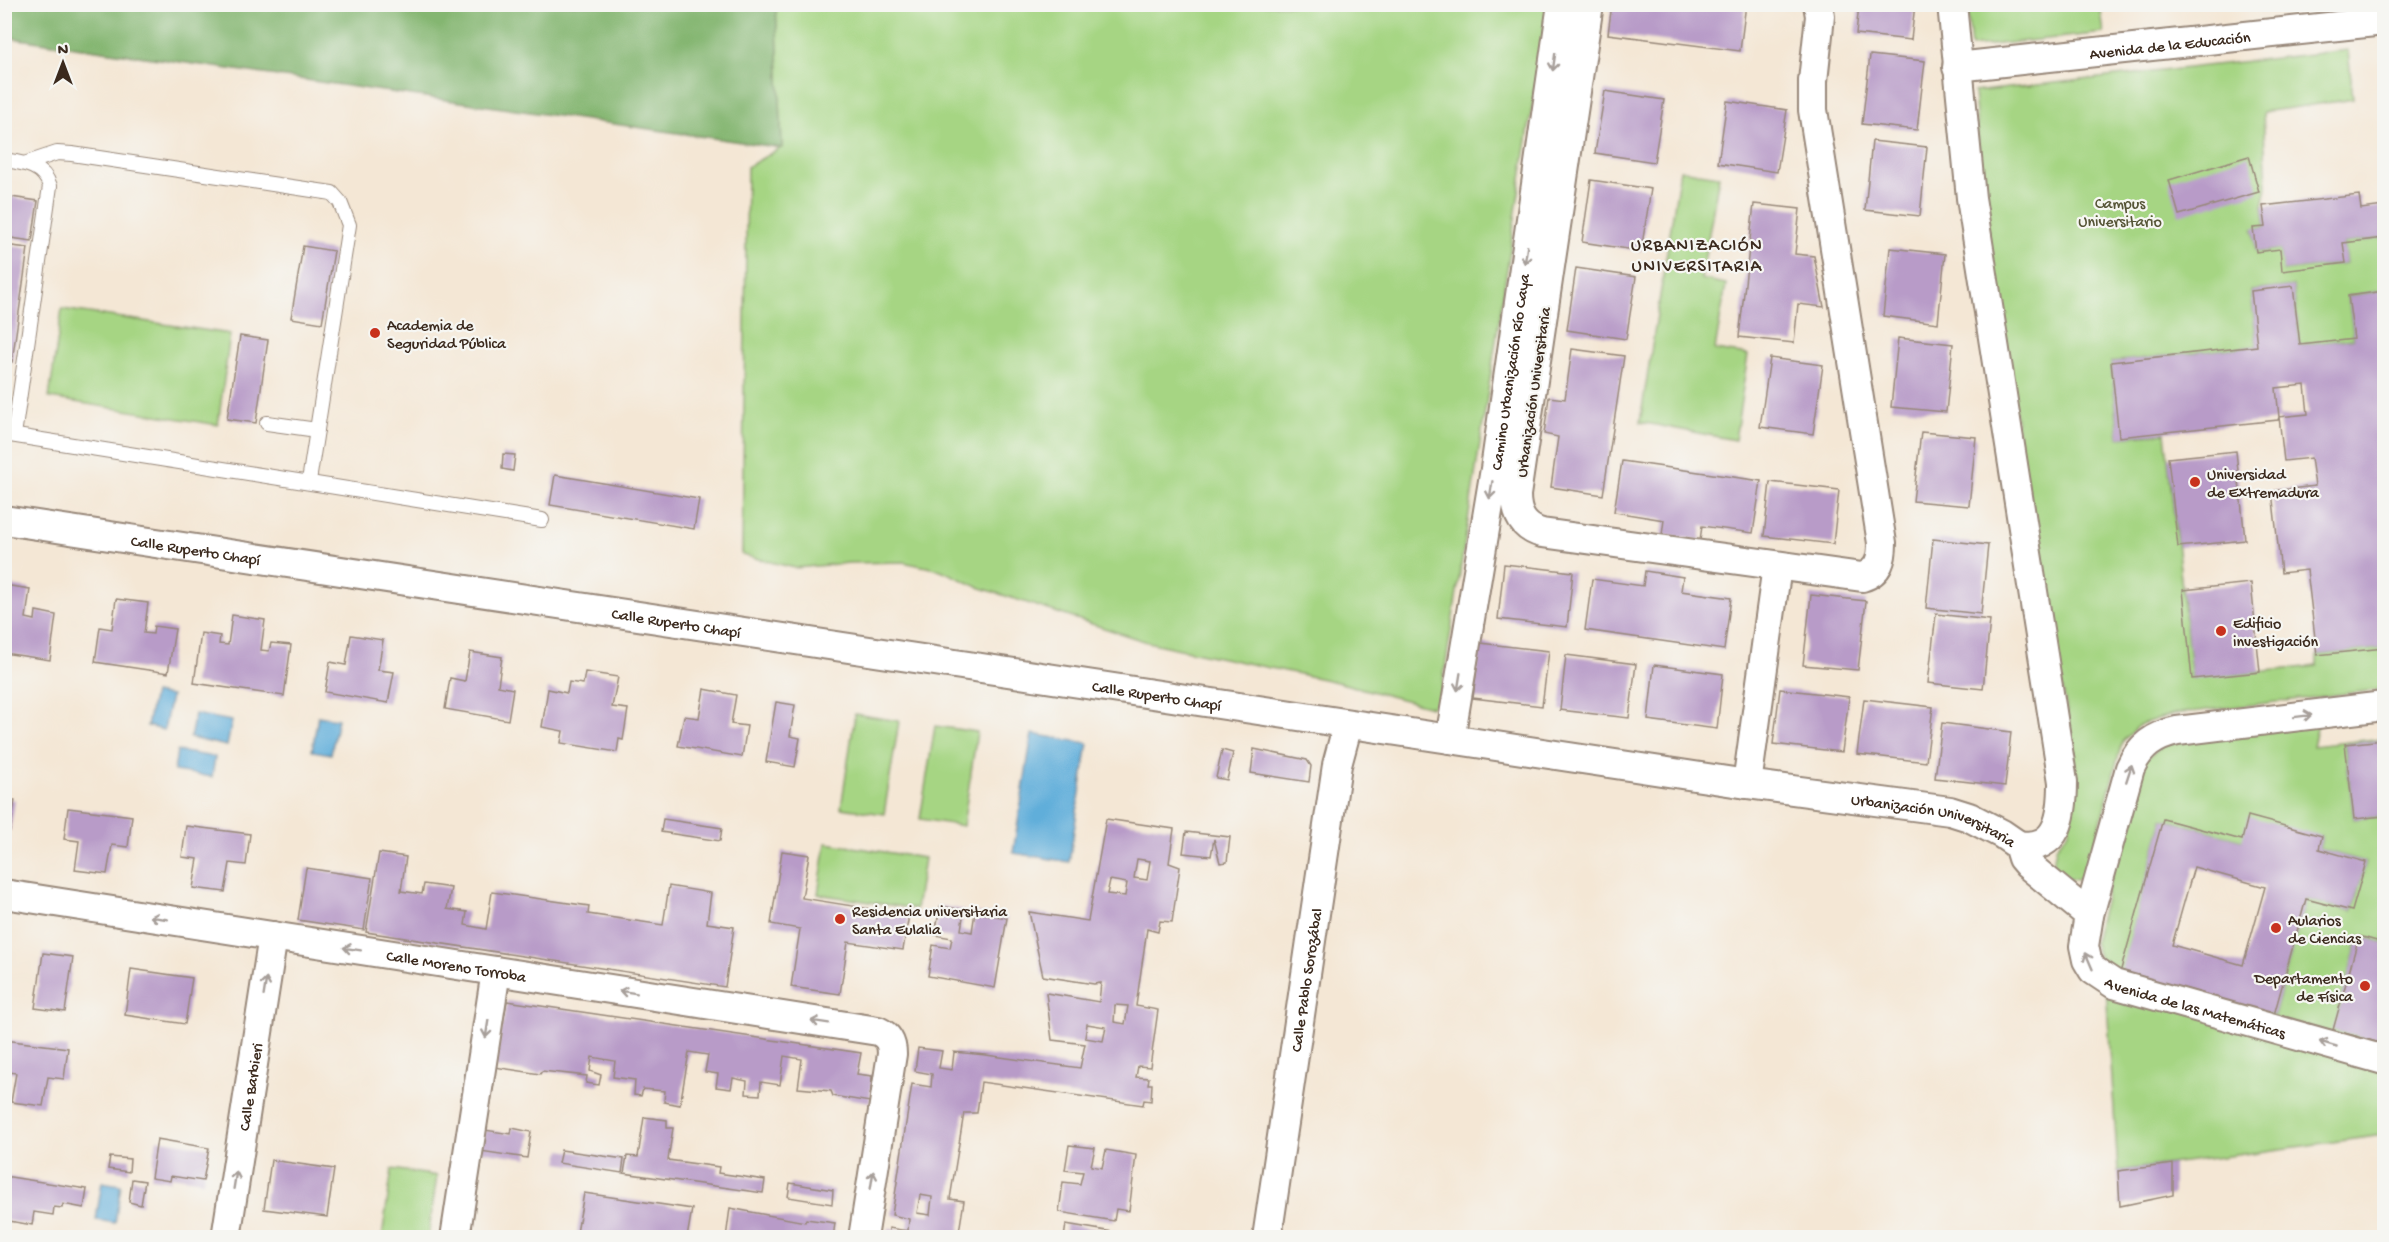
<svg xmlns="http://www.w3.org/2000/svg" width="2389" height="1242" font-family="'Gochi Hand',sans-serif">
<style>
.green{fill:#a6d583;stroke:#708050;stroke-width:1.5;fill-rule:evenodd}
.forest{fill:#84b671;stroke:#607048;stroke-width:1.5}
.water{fill:#61aeda;stroke:#4e6c7c;stroke-width:1.5}
.building{fill:#b89bc8;fill-rule:evenodd}
.lines{fill:none;stroke-linecap:round;stroke-linejoin:round}
.lane-casing{stroke:#98887a;stroke-width:16}
.street-casing{stroke:#98887a;stroke-width:32}
.lane{stroke:#fff;stroke-width:14}
.street{stroke:#fff;stroke-width:28}
.oneway{stroke:#a79f9a}
.poi-dot{fill:#c8321e;stroke:#f6f6f2;stroke-width:2}
.labels{text-anchor:middle;stroke-width:4.5;stroke-linejoin:round;paint-order:stroke}
.street-label{font-size:16px;fill:#3b2a1e;stroke:#f6f6f2}
.park-label{font-size:16px;fill:#565537;stroke:#f6f6f2}
.poi-label{font-size:16px;fill:#3b2a1e;stroke:#f6f6f2;text-anchor:start}
.neighbourhood-label{font-size:18px;letter-spacing:1.5px;fill:#3b2a1e;stroke:#f6f6f2}
</style>
<rect width="100%" height="100%" fill="#f6f6f2"/>
<filter id="ink" filterUnits="userSpaceOnUse"><feTurbulence type="fractalNoise" baseFrequency=".0167" numOctaves="2"/><feDisplacementMap in="SourceGraphic" scale="12" xChannelSelector="R" yChannelSelector="G"/><feConvolveMatrix kernelMatrix="1 2 1 2 8 2 1 2 1" color-interpolation-filters="sRGB"/></filter>
<filter id="wash" filterUnits="userSpaceOnUse"><feTurbulence type="fractalNoise" baseFrequency=".008" numOctaves="4" result="noise"/><feDisplacementMap in="SourceGraphic" scale="24" xChannelSelector="R" yChannelSelector="G"/><feGaussianBlur stdDeviation="1.35" result="paint"/><feColorMatrix in="noise" values="0 0 0 0 0 0 0 0 0 0 0 0 0 0 0 0 0 1.4 0 .05"/><feComposite in="paint" operator="in"/></filter>
<g filter="url(#wash)">
<rect width="100%" height="100%" fill="#f4e7d5"/>
<!-- green -->
<g class="green">
<path d="M776,5H1548L1440,701L1431,707L1337,682L1147,642L978,587L941,570L903,562L849,563L795,568L742,555L747,167L782,147Z"/>
<path d="M1967,5H2100L2104,33L1971,47Z"/>
<path d="M2348,50L2353,99L2263,112L2267,187L2263,206L2266,227L2253,229L2256,252L2280,249L2283,271L2346,263L2343,243L2384,238V291L2348,296L2354,339L2300,345L2293,286L2251,291L2257,346L2111,362L2119,437L2165,433L2192,678L2317,666V655L2384,648V689L2174,714L2141,724L2122,742L2089,867L2078,880L2061,878L2053,865L2056,847L2069,831L2075,757L2024,473L1983,199L1974,92Z"/>
<path d="M1680,170L1719,176L1701,279L1726,284L1715,350L1748,355L1735,440L1640,422Z"/>
<path d="M62,309L230,334L218,425L49,398Z"/>
<path d="M855,714L899,721L884,814L841,808Z"/>
<path d="M2318,724L2313,746L2384,738V740L2345,745L2354,819L2384,816V943L2359,936L2334,1030L2384,1044V1049L2115,973L2101,963L2094,942L2139,764L2165,744ZM2163,819L2242,840L2322,836L2319,849L2366,862L2352,911L2306,899L2274,1015L2121,973Z"/>
<path d="M935,726L977,732L963,826L920,819Z"/>
<path d="M826,843L924,858L916,909L818,894Z"/>
<path d="M2106,987L2384,1068V1135L2118,1171Z"/>
<path d="M392,1169L437,1176L428,1237H382Z"/>
</g>
<!-- forest -->
<path class="forest" d="M5,4L776,5L782,148L5,37Z"/>
<!-- water -->
<g class="water">
<path d="M154,693L171,696L164,730L147,726Z"/>
<path d="M195,714L232,721L227,746L190,738Z"/>
<path d="M318,716L338,719L331,754L312,751Z"/>
<path d="M1032,734L1088,743L1069,862L1013,853Z"/>
<path d="M177,751L215,757L212,777L174,771Z"/>
<path d="M102,1182L121,1185L115,1223L96,1220Z"/>
</g>
<g id="blocks">
<!-- building -->
<g class="building">
<path d="M1612,4H1746L1740,51L1608,34Z"/>
<path d="M1859,4H1915L1911,40L1856,34Z"/>
<path d="M1870,55L1925,61L1917,130L1862,124Z"/>
<path d="M1605,91L1664,100L1654,162L1595,153Z"/>
<path d="M1727,101L1787,110L1777,172L1718,163Z"/>
<path d="M1872,141L1927,147L1920,216L1865,210Z"/>
<path d="M2249,156L2259,192L2179,215L2169,180Z"/>
<path d="M1591,180L1651,189L1641,251L1582,242Z"/>
<path d="M2359,195L2361,209L2384,206V238L2343,243L2346,263L2282,271L2280,249L2256,252L2253,228L2266,227L2263,206Z"/>
<path d="M4,196L38,201L32,241L4,237Z"/>
<path d="M1754,204L1800,209L1795,254L1814,256L1824,307L1798,304L1794,343L1739,337Z"/>
<path d="M4,245L28,248L12,362L4,361Z"/>
<path d="M303,246L334,251L322,323L291,318Z"/>
<path d="M1890,248L1945,254L1938,323L1883,316Z"/>
<path d="M1576,268L1636,277L1626,339L1567,330Z"/>
<path d="M2293,286L2300,345L2354,339L2348,296L2384,291V648L2317,655L2307,570L2281,573L2272,491L2315,486L2311,458L2284,461L2279,417L2278,420L2119,437L2111,362L2257,346L2251,291ZM2305,385L2308,414L2279,417L2276,388Z"/>
<path d="M240,336L268,340L256,423L227,419Z"/>
<path d="M1898,338L1953,344L1946,412L1891,407Z"/>
<path d="M1572,349L1624,356L1603,495L1551,487L1558,437L1544,434L1549,397L1565,399Z"/>
<path d="M1770,358L1823,365L1813,434L1760,427Z"/>
<path d="M1921,432L1976,437L1969,506L1913,501Z"/>
<path d="M2236,451L2245,540L2178,547L2168,458Z"/>
<path d="M503,454L515,455L513,471L502,469Z"/>
<path d="M1622,461L1761,481L1753,533L1702,526L1700,540L1662,535L1664,520L1614,512Z"/>
<path d="M555,475L699,499L694,529L550,505Z"/>
<path d="M1770,482L1839,490L1833,544L1764,536Z"/>
<path d="M1933,539L1988,545L1981,614L1926,608Z"/>
<path d="M1504,564L1573,572L1567,627L1498,619Z"/>
<path d="M1645,571L1683,577L1681,591L1731,598L1724,650L1585,630L1592,579L1643,586Z"/>
<path d="M2251,583L2260,672L2192,679L2183,590Z"/>
<path d="M4,585L30,589L26,618L35,620L36,611L56,615L50,660L4,653Z"/>
<path d="M1811,595L1866,601L1858,670L1803,665Z"/>
<path d="M116,599L148,603L144,633L153,634L154,626L175,629L168,673L95,662L100,627L112,629Z"/>
<path d="M1936,614L1990,620L1983,689L1928,683Z"/>
<path d="M232,615L265,620L261,650L269,651L271,643L291,645L284,696L194,683L201,633L220,636L219,644L228,645Z"/>
<path d="M351,635L383,640L378,670L394,672L388,703L325,692L330,662L346,665Z"/>
<path d="M1480,643L1549,651L1542,706L1473,698Z"/>
<path d="M470,652L502,657L498,686L513,689L508,720L445,709L450,678L465,681Z"/>
<path d="M1566,655L1636,664L1629,718L1560,710Z"/>
<path d="M1654,665L1723,674L1717,729L1648,720Z"/>
<path d="M585,672L618,677L612,707L628,709L623,740L619,739L617,752L561,743L563,731L542,727L548,689L567,693L569,682L583,684Z"/>
<path d="M704,689L736,695L731,724L747,726L742,757L678,746L684,716L699,718Z"/>
<path d="M1780,689L1849,697L1842,752L1773,744Z"/>
<path d="M1864,699L1933,707L1926,762L1857,754Z"/>
<path d="M776,702L795,705L790,736L800,738L795,767L766,762Z"/>
<path d="M1942,723L2011,732L2005,786L1935,778Z"/>
<path d="M2384,740V816L2354,819L2345,744Z"/>
<path d="M1254,749L1307,760L1311,766L1309,782L1251,773Z"/>
<path d="M1222,750L1233,753L1227,780L1216,778Z"/>
<path d="M4,798L15,800L10,831L4,830Z"/>
<path d="M68,808L132,816L128,847L112,845L107,874L75,870L79,841L64,839Z"/>
<path d="M2248,816L2322,836L2319,849L2366,862L2352,911L2306,899L2274,1015L2120,973L2163,819L2242,840ZM2194,867L2265,887L2243,965L2172,945Z"/>
<path d="M663,819L722,828L720,841L661,832Z"/>
<path d="M1106,819L1174,829L1169,863L1180,867L1172,922L1160,921L1158,932L1147,929L1136,1006L1158,1010L1150,1067L1138,1066L1136,1077L1149,1078L1148,1084H1152L1151,1101L1144,1100L1143,1105L981,1082L977,1113H964L950,1199L964,1201L958,1238H888L889,1228L908,1231L909,1219L892,1215L912,1084L931,1087L932,1074L915,1071L918,1048L942,1051L939,1068L952,1070L954,1052L986,1055L1080,1068L1085,1044L1052,1040L1046,993L1099,1002L1101,983L1094,984L1043,976L1029,912L1088,921ZM1137,859L1150,861L1147,880L1134,878ZM1110,880L1127,883L1125,896L1107,894ZM1115,1005L1128,1006L1125,1024L1114,1022ZM1087,1024L1106,1027L1103,1041L1085,1038ZM920,1195L932,1197L930,1215L917,1213Z"/>
<path d="M186,826L250,834L246,865L230,863L225,892L193,888L198,859L182,857Z"/>
<path d="M1186,832L1230,837L1227,862L1220,863L1214,839L1211,856L1183,853Z"/>
<path d="M782,851L809,855L802,898L909,915L903,950L848,942L840,994L791,987L800,929L771,924Z"/>
<path d="M379,853L406,857L401,891L422,894L424,884L451,888L447,909L467,912L465,925L486,929L492,892L589,906L588,914L663,925L669,886L711,893L707,923L734,927L725,987L366,932Z"/>
<path d="M306,868L372,878L364,930L298,920Z"/>
<path d="M940,906L964,910L961,930L972,932L975,912L1007,918L995,988L928,976L933,945L950,948L952,938L935,935Z"/>
<path d="M2359,936L2384,943V1044L2333,1030Z"/>
<path d="M43,953L73,957L65,1012L35,1008Z"/>
<path d="M131,969L192,978L185,1024L125,1015Z"/>
<path d="M4,973L9,974L6,994H4Z"/>
<path d="M507,1001L861,1053L857,1074L872,1076L870,1102L833,1096L831,1091L798,1088L802,1059L784,1056L780,1085L761,1082L760,1095L746,1094L747,1081L733,1078L731,1089L716,1087L718,1074L705,1072L708,1055L689,1052L680,1105L664,1102L665,1091L643,1089L641,1096L634,1095L635,1080L613,1077L615,1061L592,1057L590,1071L601,1075L599,1085L586,1083L587,1076L542,1071L540,1074L494,1067Z"/>
<path d="M4,1040L68,1048L64,1079L48,1077L43,1106L11,1102L16,1073L4,1071Z"/>
<path d="M644,1117L667,1120V1128H673L668,1160L719,1167L718,1173L765,1180L763,1193L624,1173L627,1156L638,1157Z"/>
<path d="M512,1128L531,1132L527,1158L480,1151L485,1130L511,1134Z"/>
<path d="M157,1139L209,1148L203,1181L171,1176L170,1181L151,1178Z"/>
<path d="M1069,1145L1095,1148L1091,1166L1102,1168L1106,1150L1136,1155L1129,1211L1116,1209L1114,1221L1059,1212L1063,1182L1080,1184L1083,1172L1065,1170Z"/>
<path d="M561,1150L624,1159L622,1173L558,1163Z"/>
<path d="M110,1157L130,1159L129,1172L108,1169Z"/>
<path d="M271,1160L334,1169L327,1217L264,1209Z"/>
<path d="M2173,1164V1195L2120,1206L2118,1171Z"/>
<path d="M4,1176L87,1189L84,1208L63,1204L62,1208L54,1207L53,1215L34,1212L32,1225L4,1220Z"/>
<path d="M132,1179L145,1181L141,1205L129,1202Z"/>
<path d="M790,1183L833,1190L832,1204L788,1197Z"/>
<path d="M584,1193L692,1209L687,1238H604L577,1233Z"/>
<path d="M730,1208L805,1222L806,1219L835,1223L833,1238H726Z"/>
<path d="M1066,1224L1124,1234V1238H1064Z"/>
</g>
</g>
</g>
<g filter="url(#ink)">
<use href="#blocks" fill-opacity="0" stroke="#98887a" stroke-width="1.5"/>
<g class="lines">
<!-- lane casing -->
<g class="lane-casing">
<g id="lane">
<path d="M4,160C24,163 43,165 50,186L14,435"/>
<path d="M27,163L57,153L72,154L332,193L340,202L349,225L309,481"/>
<path d="M267,423L317,430"/>
<path d="M4,434L542,520"/>
</g>
</g>
<!-- street casing -->
<g class="street-casing">
<g id="street">
<path d="M1589,4L1516,495C1516,514 1523,528 1542,533L1862,577C1879,572 1882,559 1882,543L1813,110V81L1820,16L1818,4"/>
<path d="M1952,4L1971,198L2063,782C2063,814 2059,852 2018,845"/>
<path id="s1" d="M1957,67L2384,21"/>
<path id="s2" d="M4,520L1747,784L1950,811L1969,817L2002,834L2018,845L2022,858L2028,865L2089,915"/>
<path id="s3" d="M2384,706L2177,731C2154,736 2140,746 2130,768L2089,915L2084,946L2087,960L2093,970L2114,984L2384,1060"/>
<path id="s4" d="M1450,739L1495,469L1562,4"/>
<path d="M1747,784L1777,566"/>
<path id="s5" d="M4,894L878,1031C889,1036 892,1043 892,1054L863,1238"/>
<path id="s6" d="M226,1238L273,936"/>
<path d="M455,1238L496,971"/>
<path id="s7" d="M1267,1238L1337,765L1348,724"/>
</g>
</g>
<!-- lane -->
<use href="#lane" class="lane"/>
<!-- street -->
<use href="#street" class="street"/>
</g>
<!-- one-way arrows -->
<defs><path id="oneway-shaft" d="M-6 0H5M1.5-3L5.5 0L1.5 3" fill="none" stroke-width="1.6" stroke-linecap="round" stroke-linejoin="round" transform="scale(1.5)"/></defs>
<g class="oneway">
<use href="#oneway-shaft" transform="translate(1554 62) rotate(98)"/>
<use href="#oneway-shaft" transform="translate(1526 255) rotate(98)"/>
<use href="#oneway-shaft" transform="translate(1491 490) rotate(99)"/>
<use href="#oneway-shaft" transform="translate(1459 682) rotate(99)"/>
<use href="#oneway-shaft" transform="translate(2303 716) rotate(-7)"/>
<use href="#oneway-shaft" transform="translate(2129 773) rotate(-72)"/>
<use href="#oneway-shaft" transform="translate(159 918) rotate(-171)"/>
<use href="#oneway-shaft" transform="translate(352 949) rotate(-171)"/>
<use href="#oneway-shaft" transform="translate(2089 961) rotate(-113)"/>
<use href="#oneway-shaft" transform="translate(265 987) rotate(-81)"/>
<use href="#oneway-shaft" transform="translate(628 992) rotate(-171)"/>
<use href="#oneway-shaft" transform="translate(820 1022) rotate(-171)"/>
<use href="#oneway-shaft" transform="translate(487 1029) rotate(99)"/>
<use href="#oneway-shaft" transform="translate(2328 1044) rotate(-164)"/>
<use href="#oneway-shaft" transform="translate(235 1180) rotate(-81)"/>
<use href="#oneway-shaft" transform="translate(872 1180) rotate(-81)"/>
</g>
</g>
<!-- markers -->
<g class="poi-dot">
<circle cx="375" cy="333" r="6"/>
<circle cx="2195" cy="482" r="6"/>
<circle cx="2221" cy="631" r="6"/>
<circle cx="840" cy="919" r="6"/>
<circle cx="2276" cy="928" r="6"/>
<circle cx="2365" cy="986" r="6"/>
</g>
<g class="labels">
<!-- street labels -->
<g class="street-label">
<text dy="6" stroke="none"><textPath href="#s1" startOffset="214">Avenida de la Educación</textPath></text>
<text dy="6" stroke="none"><textPath href="#s4" startOffset="372">Camino Urbanización Río Caya</textPath></text>
<text transform="translate(1532 392) rotate(-82)" y="6">Urbanización Universitaria</text>
<text dy="6" stroke="none"><textPath href="#s2" startOffset="194">Calle Ruperto Chapí</textPath></text>
<text dy="6" stroke="none"><textPath href="#s2" startOffset="680">Calle Ruperto Chapí</textPath></text>
<text dy="6" stroke="none"><textPath href="#s2" startOffset="1166">Calle Ruperto Chapí</textPath></text>
<text dy="6" stroke="none"><textPath href="#s2" startOffset="1954">Urbanización Universitaria</textPath></text>
<text dy="6" stroke="none"><textPath href="#s5" startOffset="458">Calle Moreno Torroba</textPath></text>
<text dy="6" stroke="none"><textPath href="#s7" startOffset="261">Calle Pablo Sorozábal</textPath></text>
<text dy="6" stroke="none"><textPath href="#s3" startOffset="591">Avenida de las Matemáticas</textPath></text>
<text dy="6" stroke="none"><textPath href="#s6" startOffset="153">Calle Barbieri</textPath></text>
</g>
<!-- park labels -->
<g class="park-label">
<text x="2120" y="208">Campus<tspan x="2120" dy="18">Universitario</tspan></text>
</g>
<!-- poi labels -->
<g class="poi-label">
<text x="387" y="330">Academia de<tspan x="387" dy="18">Seguridad Pública</tspan></text>
<text x="2207" y="479">Universidad<tspan x="2207" dy="18">de Extremadura</tspan></text>
<text x="2233" y="628">Edificio<tspan x="2233" dy="18">investigación</tspan></text>
<text x="852" y="916">Residencia universitaria<tspan x="852" dy="18">Santa Eulalia</tspan></text>
<text x="2288" y="925">Aularios<tspan x="2288" dy="18">de Ciencias</tspan></text>
<text x="2353" y="983" text-anchor="end">Departamento<tspan x="2353" dy="18">de Física</tspan></text>
</g>
<!-- neighbourhood labels -->
<g class="neighbourhood-label">
<text x="1697" y="250">URBANIZACIÓN<tspan x="1697" dy="21">UNIVERSITARIA</tspan></text>
</g>
</g>
<!-- margin -->
<rect width="2389" height="1242" fill="none" stroke="#f6f6f2" stroke-width="24"/>
<!-- north arrow -->
<g transform="translate(63 63)" stroke="#f6f6f2" stroke-width="4.5" paint-order="stroke">
<path d="M0-4.5L10 22L0 15L-10 22Z" fill="#3b2a1e"/>
<text y="-9" font-size="16" font-weight="bold" text-anchor="middle" fill="#3b2a1e">N</text>
</g>
</svg>
